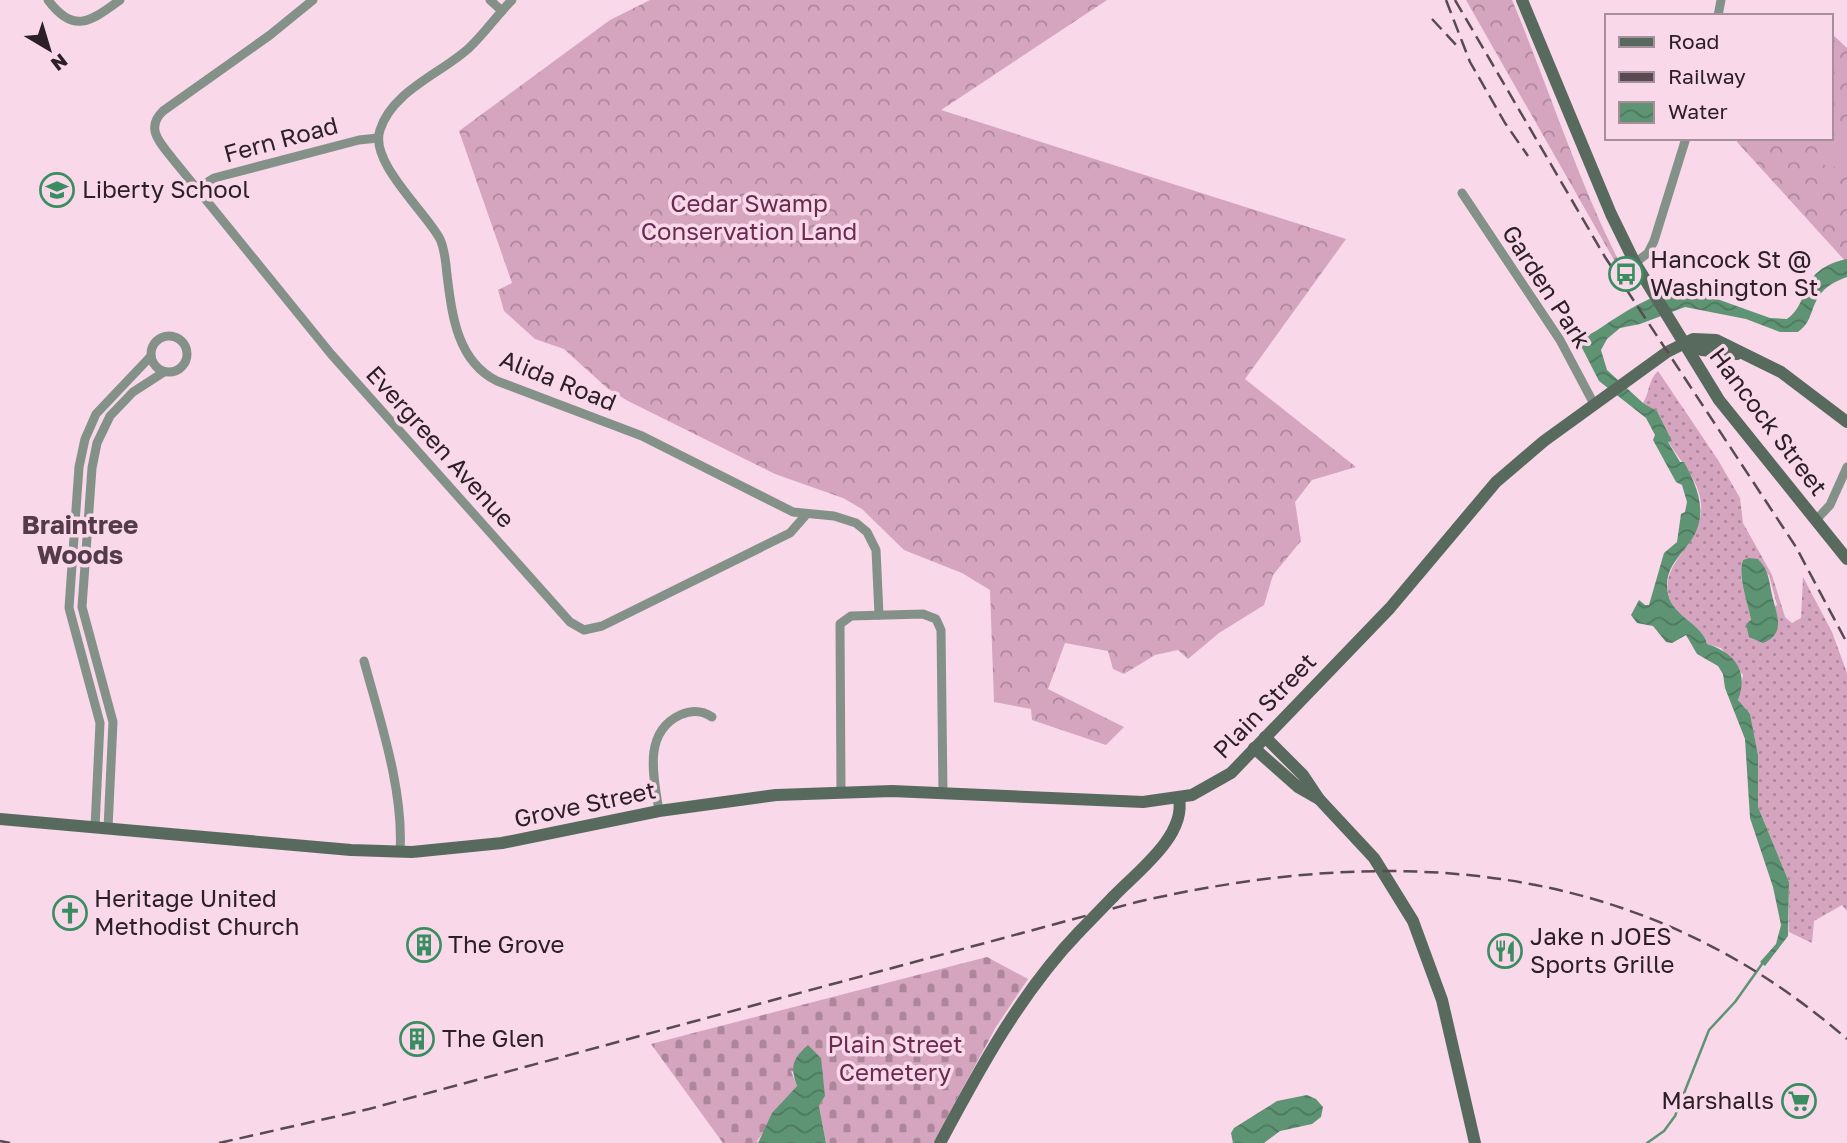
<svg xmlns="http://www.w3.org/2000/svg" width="1847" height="1143" font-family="'Golos Text',sans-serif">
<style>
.grass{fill:url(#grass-dots);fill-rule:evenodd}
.forest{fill:url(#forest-crowns)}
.cemetery{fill:url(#cemetery-stones)}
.pitch{fill:#d5a5bf}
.water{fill:url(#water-waves)}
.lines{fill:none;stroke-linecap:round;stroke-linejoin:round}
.stream{stroke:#5e9474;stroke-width:2.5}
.street{stroke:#849188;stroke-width:9}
.secondary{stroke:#586a5e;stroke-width:12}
.rail{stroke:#594951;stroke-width:2.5;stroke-dasharray:14 7;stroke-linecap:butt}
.secondary-bridge{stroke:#586a5e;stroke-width:12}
.labels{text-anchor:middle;stroke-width:7;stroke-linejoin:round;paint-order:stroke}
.street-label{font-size:24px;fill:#2c2026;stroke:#f8d8e9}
.poi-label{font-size:24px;fill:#2c2026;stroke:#f8d8e9;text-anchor:start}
.park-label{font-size:24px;fill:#6a2a51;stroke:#f8d8e9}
.neighbourhood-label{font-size:26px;font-weight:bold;fill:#543b49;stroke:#f8d8e9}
</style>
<defs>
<pattern id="grass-dots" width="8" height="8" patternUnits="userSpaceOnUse" patternTransform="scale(1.75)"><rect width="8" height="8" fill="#d5a5bf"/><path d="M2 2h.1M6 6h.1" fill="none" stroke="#ad869b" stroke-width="1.8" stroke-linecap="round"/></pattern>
<pattern id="forest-crowns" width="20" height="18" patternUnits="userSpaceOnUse" patternTransform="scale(1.75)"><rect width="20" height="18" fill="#d5a5bf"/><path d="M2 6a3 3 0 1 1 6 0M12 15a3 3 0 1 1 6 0" fill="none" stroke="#ad869b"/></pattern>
<pattern id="cemetery-stones" width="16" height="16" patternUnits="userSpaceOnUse" patternTransform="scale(1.75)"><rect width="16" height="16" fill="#d5a5bf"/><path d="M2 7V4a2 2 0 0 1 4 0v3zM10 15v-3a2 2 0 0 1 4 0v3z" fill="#ad869b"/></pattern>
<pattern id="water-waves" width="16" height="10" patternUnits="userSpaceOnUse" patternTransform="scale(1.75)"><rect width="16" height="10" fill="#5e9474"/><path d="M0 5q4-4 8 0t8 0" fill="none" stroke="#4e785f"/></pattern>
</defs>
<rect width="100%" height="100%" fill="#f8d8e9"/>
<!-- grass -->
<path class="grass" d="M1658,371L1718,460L1740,498L1743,523L1772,575L1785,617L1792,623L1801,618L1803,577L1832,632L1847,673V911L1842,905L1814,921L1812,943L1789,932V882L1758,807V755L1750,715L1738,700L1743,675L1721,648L1707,644C1702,623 1672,617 1668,593C1662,556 1712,540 1699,493C1694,475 1678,458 1668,441H1672L1657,411L1643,403C1650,392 1648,380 1658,371ZM1743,560L1769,575L1777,605L1746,624L1751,621C1749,601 1736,578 1743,560Z"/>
<!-- forest -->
<g class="forest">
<path d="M650,0H1107L941,110L1346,239L1245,379L1356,467L1312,480L1295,502L1301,541L1273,575L1264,605L1219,633L1188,659L1178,650L1155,655L1124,674L1113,669L1108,651L1065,643L1048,689L1124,727L1106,745L1032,720L1031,709L994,702L990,590L962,573L904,550L862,509L843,498L775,474L628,401L607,388L564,349L535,339L504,311L498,290L512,283L459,131L610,20Z"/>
<path d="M1466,0H1512C1550,90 1579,186 1625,273L1622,274Z"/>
<path d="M1831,33L1847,48V263L1737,142L1738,138H1831Z"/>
</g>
<!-- cemetery -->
<path class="cemetery" d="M987,957L1028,979L996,1027L933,1143H826L819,1106L825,1096L822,1079L791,1071L797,1086L757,1141L758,1143H723L651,1044Z"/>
<!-- pitch -->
<path class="pitch" d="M1834,135L1847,144V148L1832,170L1817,160Z"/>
<!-- water -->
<g class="water">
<path d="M1847,259V277C1804,292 1820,317 1798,332H1780L1746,319L1685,307L1640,324L1620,328L1607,339L1601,350L1607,370L1643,403L1657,411L1672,441L1668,442L1680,462H1684C1732,547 1658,545 1668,594C1673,617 1703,624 1707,644C1735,653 1749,671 1738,700L1750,714L1758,755V807L1789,882L1788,936L1765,966L1760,962L1776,944L1781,925L1773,887L1750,818L1745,739L1725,688L1723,674L1718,666L1697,654L1686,635L1672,643L1666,642L1653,626L1637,623L1631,615L1639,600L1645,605H1649L1664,553L1677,542L1681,514L1685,512L1687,502L1682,485L1676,482L1653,440L1655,435L1646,418L1599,381L1580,344C1584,335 1594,333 1602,327C1628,310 1660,288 1692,290L1770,318L1787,319C1812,302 1796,270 1847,259Z"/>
<path d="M1749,558L1758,559C1769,570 1769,581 1772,595C1776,613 1787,634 1763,643L1749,637L1746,624L1751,620C1748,602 1737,576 1743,560Z"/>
<path d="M808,1045L821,1058L825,1096L819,1106L826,1143H758L772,1113L797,1086C790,1067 792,1059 808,1045Z"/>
<path d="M1307,1095L1316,1099L1323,1107L1321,1117L1312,1124L1280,1131L1264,1143H1233L1231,1133L1234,1128L1277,1101Z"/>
</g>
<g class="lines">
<!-- stream -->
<path class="stream" d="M1647,1143L1664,1131L1675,1116L1709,1030L1735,1002L1762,964"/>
<!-- street -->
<g class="street">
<path d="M48,0C74,35 91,21 120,0"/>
<path d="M313,0L270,35L163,111C145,128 160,143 172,158L331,354L570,622L584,630L602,626L790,533L805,516"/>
<path d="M490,0L502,11"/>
<path d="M512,0C497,15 485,33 469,48C442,73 392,91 380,130C369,162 425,211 440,239C445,250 446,263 447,275C452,315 457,361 497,381L642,436L793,512L834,516L856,523L867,532L876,550L879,615"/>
<path d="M1718,16L1721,0"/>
<path d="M196,189L214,178L359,140L378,138"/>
<path d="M1462,193L1560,340L1594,404"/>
<path d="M1635,263L1648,253L1654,241L1686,138"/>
<circle cx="169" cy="354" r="18"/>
<path d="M1816,520L1830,505L1847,467"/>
<path d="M364,661C380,720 404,791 400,852"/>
<path d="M841,792L840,624L851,616L923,614L936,619L941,630L943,793"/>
<path d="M659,811C654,778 642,733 680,715C691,710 702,710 712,717"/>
<path d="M95,827L100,723L69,608L79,467L85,439L96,414L151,356"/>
<path d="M108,828L113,722L82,607L92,468L97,443L110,416L133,392L164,372"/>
</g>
<!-- secondary -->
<g class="secondary">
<path d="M1522,0L1611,214L1635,263L1719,400L1847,559"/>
<path d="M1683,344L1702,350L1737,354"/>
<path d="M1265,737L1303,775L1319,799L1374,858L1413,921L1442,1000L1475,1143"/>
<path d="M1254,748L1298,787L1319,799"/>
<path d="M0,819L351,850L412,852L502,843L659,811L776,795L892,791L1143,802L1192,795L1231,773L1390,608L1496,482L1544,441L1667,352L1693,339L1716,340L1781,372L1847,422"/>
<path d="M1113,897C1137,872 1186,836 1179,799"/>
<path d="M940,1143C979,1070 1021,992 1079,932"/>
</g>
<!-- rail -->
<g class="rail">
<path d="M1446,0L1470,62L1505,123L1528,156"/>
<path d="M1455,0L1605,257L1796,547L1847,643"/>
<path d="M1432,19L1457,46"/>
<path d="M0,1141L10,1143"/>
<path d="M219,1143L369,1109L1137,902C1395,843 1638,858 1847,1039"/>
</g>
<!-- secondary-bridge -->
<path class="secondary-bridge" d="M1079,932L1113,897"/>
</g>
<!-- icons -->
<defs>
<g id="school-ring" transform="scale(1.75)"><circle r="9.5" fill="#f8d8e9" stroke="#398d60" stroke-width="1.5"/><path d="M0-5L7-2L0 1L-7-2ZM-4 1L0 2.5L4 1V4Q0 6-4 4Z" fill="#398d60"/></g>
<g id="bus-ring" transform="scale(1.75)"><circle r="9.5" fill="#f8d8e9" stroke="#398d60" stroke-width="1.5"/><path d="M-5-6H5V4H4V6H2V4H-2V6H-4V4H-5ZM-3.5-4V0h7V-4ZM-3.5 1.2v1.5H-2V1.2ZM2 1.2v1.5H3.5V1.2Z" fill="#398d60"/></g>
<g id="church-ring" transform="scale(1.75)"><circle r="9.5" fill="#f8d8e9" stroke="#398d60" stroke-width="1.5"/><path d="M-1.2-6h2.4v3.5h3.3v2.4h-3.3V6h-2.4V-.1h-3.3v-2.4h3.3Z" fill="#398d60"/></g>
<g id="building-ring" transform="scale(1.75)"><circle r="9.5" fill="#f8d8e9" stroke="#398d60" stroke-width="1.5"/><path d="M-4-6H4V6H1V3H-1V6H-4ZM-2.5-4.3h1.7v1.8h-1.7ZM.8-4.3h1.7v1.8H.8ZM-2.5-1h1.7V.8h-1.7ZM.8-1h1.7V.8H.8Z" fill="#398d60"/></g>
<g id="restaurant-ring" transform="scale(1.75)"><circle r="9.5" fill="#f8d8e9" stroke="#398d60" stroke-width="1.5"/><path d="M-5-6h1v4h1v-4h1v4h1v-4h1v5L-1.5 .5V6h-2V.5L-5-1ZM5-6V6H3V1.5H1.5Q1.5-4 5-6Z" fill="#398d60"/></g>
<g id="supermarket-ring" transform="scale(1.75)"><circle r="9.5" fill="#f8d8e9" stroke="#398d60" stroke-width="1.5"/><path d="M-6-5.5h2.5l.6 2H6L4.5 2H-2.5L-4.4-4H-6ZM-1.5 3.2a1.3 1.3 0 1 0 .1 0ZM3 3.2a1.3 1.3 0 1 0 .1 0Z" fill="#398d60"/></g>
</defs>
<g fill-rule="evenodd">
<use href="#school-ring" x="57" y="190"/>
<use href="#bus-ring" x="1626" y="274"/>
<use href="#church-ring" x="70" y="913"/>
<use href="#building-ring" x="424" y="945"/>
<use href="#restaurant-ring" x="1505" y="951"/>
<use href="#building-ring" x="417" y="1039"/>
<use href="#supermarket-ring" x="1799" y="1101"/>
</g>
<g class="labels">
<!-- street labels -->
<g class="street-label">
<text transform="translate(281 140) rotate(-15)" y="8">Fern Road</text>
<text transform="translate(1546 287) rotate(57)" y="8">Garden Park</text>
<text transform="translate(558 381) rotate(22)" y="8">Alida Road</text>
<text transform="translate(1768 422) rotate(53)" y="8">Hancock Street</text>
<text transform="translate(440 447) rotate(48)" y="8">Evergreen Avenue</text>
<text transform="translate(1265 706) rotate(-46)" y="8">Plain Street</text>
<text transform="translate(585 805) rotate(-12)" y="8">Grove Street</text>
</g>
<!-- poi labels -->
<g class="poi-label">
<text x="82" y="198">Liberty School</text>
<text x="1650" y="268">Hancock St @<tspan x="1650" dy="28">Washington St</tspan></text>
<text x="94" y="907">Heritage United<tspan x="94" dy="28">Methodist Church</tspan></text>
<text x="1530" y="945">Jake n JOES<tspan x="1530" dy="28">Sports Grille</tspan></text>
<text x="448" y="953">The Grove</text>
<text x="442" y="1047">The Glen</text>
<text x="1774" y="1109" text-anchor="end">Marshalls</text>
</g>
<!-- park labels -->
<g class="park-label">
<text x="749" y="212">Cedar Swamp<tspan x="749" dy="28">Conservation Land</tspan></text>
<text x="895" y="1053">Plain Street<tspan x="895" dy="28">Cemetery</tspan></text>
</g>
<!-- neighbourhood labels -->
<g class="neighbourhood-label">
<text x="80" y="534">Braintree<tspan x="80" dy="30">Woods</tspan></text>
</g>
</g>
<!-- legend -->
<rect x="1605" y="14" width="228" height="126" fill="#f8d8e9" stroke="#a68e9b" stroke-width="2"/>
<rect x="1619" y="37" width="35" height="10" fill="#586a5e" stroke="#a68e9b" stroke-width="2"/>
<text x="1668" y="49" font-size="21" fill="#2c2026">Road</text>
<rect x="1619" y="72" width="35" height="10" fill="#594951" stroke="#a68e9b" stroke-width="2"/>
<text x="1668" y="84" font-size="21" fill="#2c2026">Railway</text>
<rect x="1619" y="102" width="35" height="21" fill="url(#water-waves)" stroke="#a68e9b" stroke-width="2"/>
<text x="1668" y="119" font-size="21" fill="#2c2026">Water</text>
<!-- north arrow -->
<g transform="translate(49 49) rotate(142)" stroke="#f8d8e9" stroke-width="5" paint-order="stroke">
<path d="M0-5L12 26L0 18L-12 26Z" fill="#2c2026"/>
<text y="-10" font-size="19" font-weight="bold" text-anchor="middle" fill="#2c2026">N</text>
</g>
</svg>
